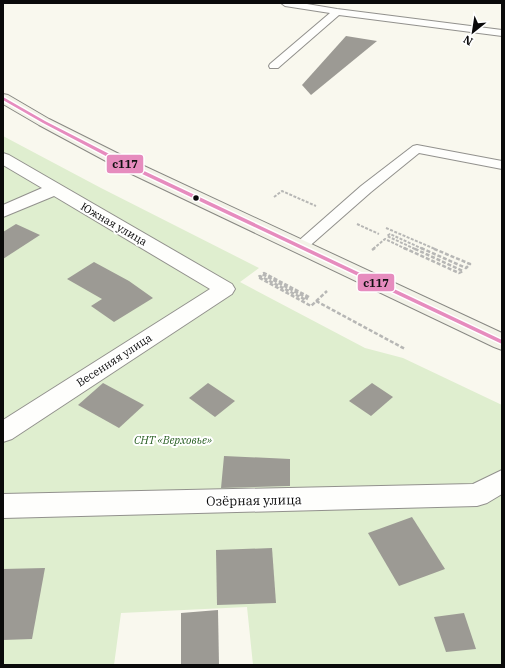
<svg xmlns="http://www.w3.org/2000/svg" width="505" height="668" font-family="'IBM Plex Serif',serif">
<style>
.green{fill:#dfeecf}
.building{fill:#9c9a94}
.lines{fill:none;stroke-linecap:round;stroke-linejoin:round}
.lane-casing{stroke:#92918d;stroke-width:2}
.street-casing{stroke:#92918d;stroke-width:2}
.secondary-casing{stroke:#888883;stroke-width:2}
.path-far1{stroke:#b7b7b5;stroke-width:2;stroke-dasharray:3 1.5;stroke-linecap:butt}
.path{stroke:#b7b7b5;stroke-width:2.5;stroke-dasharray:4 2;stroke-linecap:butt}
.lane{fill:#fefefc;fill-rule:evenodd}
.street{fill:#fefefc;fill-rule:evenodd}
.secondary{fill:#f3f3e8;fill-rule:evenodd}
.bus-1-casing{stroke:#fff;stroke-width:3}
.bus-1{fill:#e68cbe;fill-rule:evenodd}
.bus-dot{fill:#0a0a0a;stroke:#fff;stroke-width:1.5}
.labels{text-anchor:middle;stroke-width:4;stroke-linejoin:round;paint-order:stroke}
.street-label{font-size:11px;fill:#0a0a0a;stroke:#fff}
.park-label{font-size:11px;font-style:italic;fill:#265d20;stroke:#fff}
.near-street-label{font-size:13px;fill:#0a0a0a;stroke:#fff}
.line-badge{stroke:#fff;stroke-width:1.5}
.pale-badge-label{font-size:11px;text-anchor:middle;font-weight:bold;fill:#111}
</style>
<rect width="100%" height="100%" fill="#f9f8ee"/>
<!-- green -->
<path class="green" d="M3,136L101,188L259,268L240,282L365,348L403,358L502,405V665H253L247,607L121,613L114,665H3Z"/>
<!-- building -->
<g class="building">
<path d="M346,36L377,41L311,95L302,85Z"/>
<path d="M16,224L40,235L3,259V232Z"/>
<path d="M94,262L129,281L153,298L114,322L91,306L102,299L67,279Z"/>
<path d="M103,383L144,405L119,428L78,405Z"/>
<path d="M208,383L235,401L215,417L189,398Z"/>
<path d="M372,383L393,397L371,416L349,401Z"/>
<path d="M224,456L290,459V486L221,488Z"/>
<path d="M412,517L445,569L399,586L368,533Z"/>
<path d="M272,548L276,603L217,605L216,550Z"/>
<path d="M45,568L32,639L3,640V569Z"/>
<path d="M218,610L219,665H181V613Z"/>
<path d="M464,613L476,649L446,652L434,617Z"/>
</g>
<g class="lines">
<!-- lane casing -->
<g class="lane-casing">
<g id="lane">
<path d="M281,3H301L337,9L502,30V36L339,15L278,68H270L269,66L270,64L330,13L285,6Z"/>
<path d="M417,145L502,161V169L419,153L371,192L305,250L300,251L295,250L293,247L295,244L361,186L413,146Z"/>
</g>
</g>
<!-- street casing -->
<g class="street-casing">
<g id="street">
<path d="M3,153L9,155L232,284L235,289L232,294L12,439L3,442V420L210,289L54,196L3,217V205L42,188L3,165Z"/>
<path d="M502,470V494L487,503L477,506L3,518V494L473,484Z"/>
</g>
</g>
<!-- secondary casing -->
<g class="secondary-casing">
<path id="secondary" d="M3,94L8,95L49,119L129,159L502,333V350L494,347L117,167L39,125L3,104Z"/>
</g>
<!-- path-far1 -->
<g class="path-far1">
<path d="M274,197L282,191L316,206"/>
<path d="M357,224L379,234"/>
<path d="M386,228L435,249"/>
<path d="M373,249L385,239L406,249"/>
<path d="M415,249L387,236L390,234L423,249"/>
</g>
<!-- path -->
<g class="path">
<path d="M404,248L459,273L463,271L413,248"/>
<path d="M421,248L466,268L470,264L432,248"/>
<path d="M372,250L375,248"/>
<path d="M309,297L264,273L262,274L307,298L306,300L260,276L258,277L311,306L327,291"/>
<path d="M316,301L405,349"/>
</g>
<!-- lane -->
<use href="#lane" class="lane"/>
<!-- street -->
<use href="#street" class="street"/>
<!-- secondary -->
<use href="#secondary" class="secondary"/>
<!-- bus-1 casing -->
<g class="bus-1-casing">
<path id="bus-1" d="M3,97L45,121L125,162L502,340V344L121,164L43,123L3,100Z"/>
</g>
<!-- bus-1 -->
<use href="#bus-1" class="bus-1"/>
</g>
<!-- markers -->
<circle class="bus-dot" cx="196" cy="198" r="3.5"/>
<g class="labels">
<!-- street labels -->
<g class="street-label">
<text transform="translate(114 224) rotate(30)" y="4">Южная улица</text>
<text transform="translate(114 360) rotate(-33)" y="4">Весенняя улица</text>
</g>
<!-- park labels -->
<g class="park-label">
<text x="173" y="444">СНТ «Верховье»</text>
</g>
<!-- near-street labels -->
<g class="near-street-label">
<text transform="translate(254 500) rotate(-1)" y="5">Озёрная улица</text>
</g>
</g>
<g class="line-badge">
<rect x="106" y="154" width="38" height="20" rx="4" fill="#e68cbe"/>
<rect x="357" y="273" width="38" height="19" rx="4" fill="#e68cbe"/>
</g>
<g class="pale-badge-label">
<text x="125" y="168">с117</text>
<text x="376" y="287">с117</text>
</g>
<!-- border -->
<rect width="505" height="668" fill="none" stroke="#0a0a0a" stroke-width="8"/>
<!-- north arrow -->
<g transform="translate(473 32) rotate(210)" stroke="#ffffff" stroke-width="3" paint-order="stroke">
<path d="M0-3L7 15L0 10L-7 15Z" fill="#0a0a0a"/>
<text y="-6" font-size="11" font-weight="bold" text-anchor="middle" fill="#0a0a0a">N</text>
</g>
</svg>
